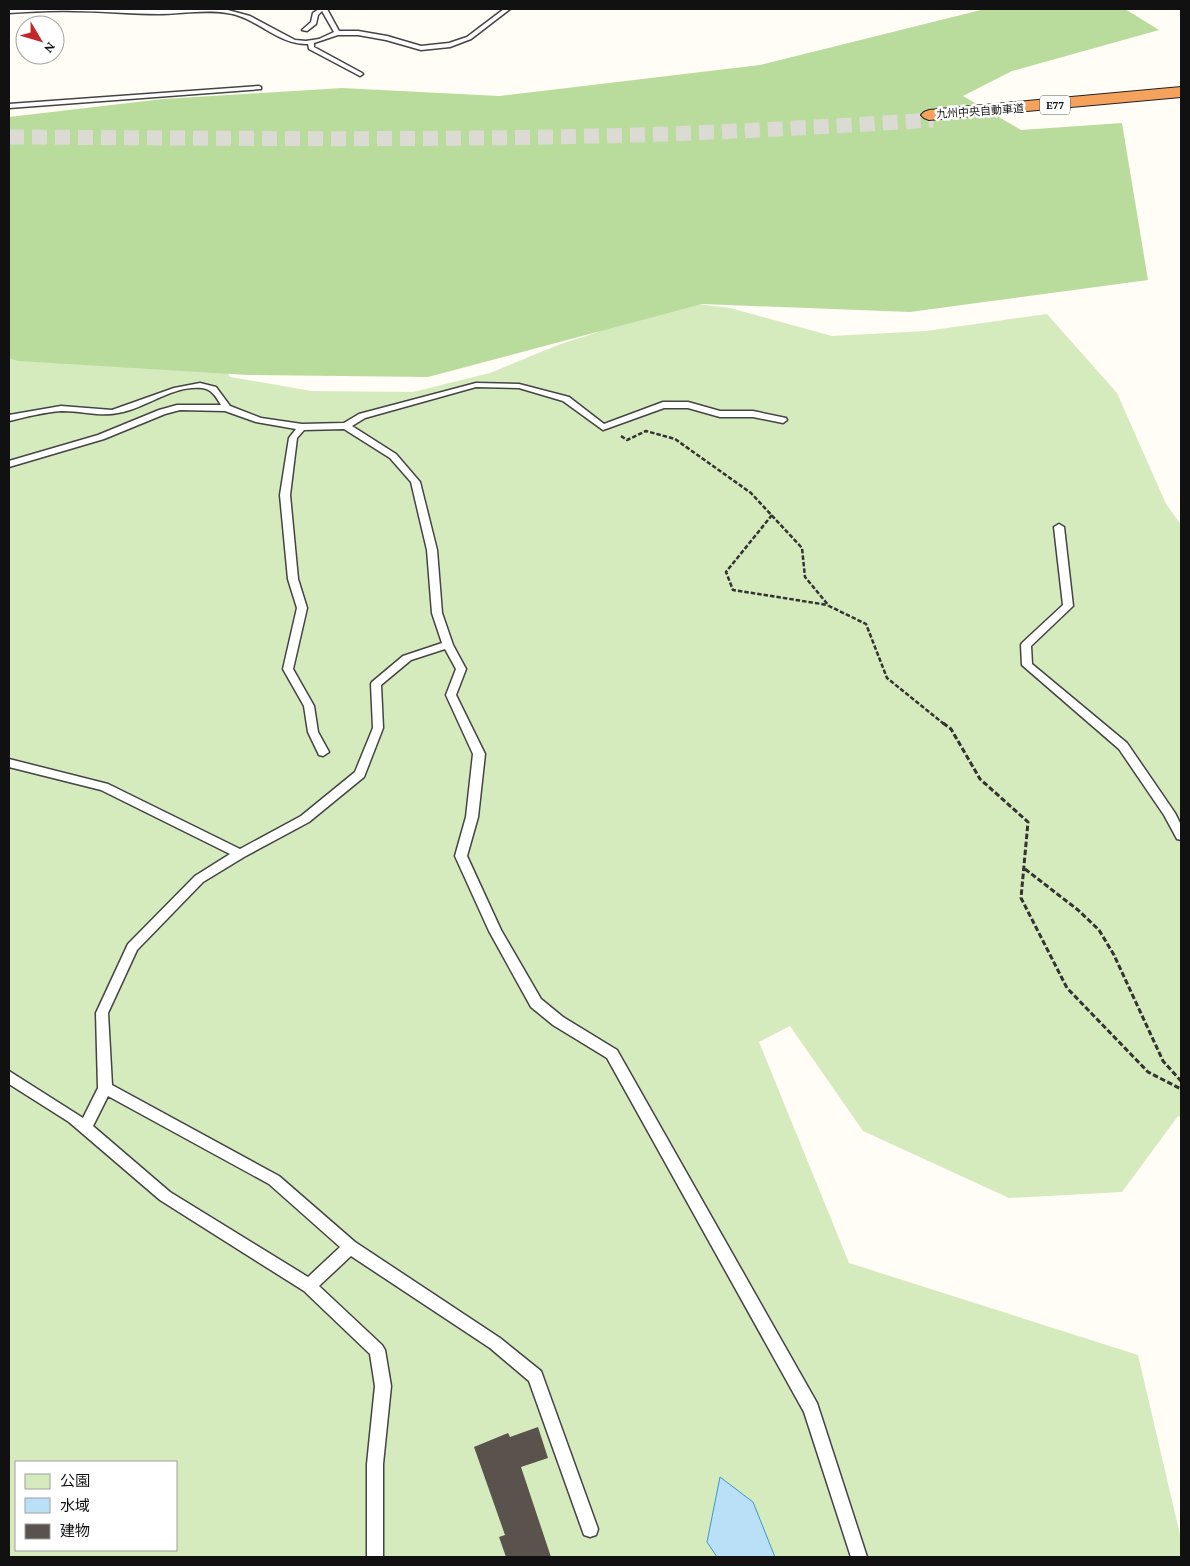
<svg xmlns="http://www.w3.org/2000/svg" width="1190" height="1566" font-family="'Crimson Pro','Noto Sans JP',serif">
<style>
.green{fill:#d5ebbd;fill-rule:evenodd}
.forest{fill:#b9dc9c}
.water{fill:#b9e0f7;stroke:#3f96cf}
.building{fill:#5a524d}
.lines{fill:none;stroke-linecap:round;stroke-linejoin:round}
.highway-tunnel{stroke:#dbdad3;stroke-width:15;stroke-dasharray:15 8;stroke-linecap:butt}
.lane-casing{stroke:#444;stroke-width:3}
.highway-casing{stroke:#222;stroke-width:2}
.path-far1{stroke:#333;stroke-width:2.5;stroke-dasharray:4.5 2;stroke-linecap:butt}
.path{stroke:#333;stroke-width:3;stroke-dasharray:5.5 2.5;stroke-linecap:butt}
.lane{fill:#fff;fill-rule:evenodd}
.highway{fill:#f5a25d;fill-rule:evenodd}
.labels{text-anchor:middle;stroke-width:5;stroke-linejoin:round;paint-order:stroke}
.far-street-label{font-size:11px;fill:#111;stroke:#fff}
.shield{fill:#fff;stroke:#585858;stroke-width:1}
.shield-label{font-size:12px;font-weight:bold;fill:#111}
</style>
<rect width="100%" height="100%" fill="#fffdf5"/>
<!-- green -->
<path class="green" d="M664,300L730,308L832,336L926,331L1047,314L1117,393L1166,504L1181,525V1118L1178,1116L1122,1192L1009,1198L863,1131L790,1026L759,1042L849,1263L1138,1355L1181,1539V1557H9V356L212,345L230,377L312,391L413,392L490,373L558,345L595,333ZM16,1462H176V1550H16Z"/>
<!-- forest -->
<path class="forest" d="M985,9H1125L1159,30L1012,71L963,96L1021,130L1122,123L1148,280L910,312L702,304L428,377L248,375L18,361L9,358V117L163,99L342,88L499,96L760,65Z"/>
<!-- water -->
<path class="water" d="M720,1477L753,1502L775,1557H717L707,1542Z"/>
<!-- building -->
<path class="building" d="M538,1427L548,1458L521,1467L551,1557H506L499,1537L505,1535L474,1447L508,1433L510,1437Z"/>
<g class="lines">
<!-- highway-tunnel -->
<path class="highway-tunnel" d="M9,137C218,138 427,141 636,135C735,132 834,126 933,120"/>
<!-- lane casing -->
<g class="lane-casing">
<g id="lane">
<path d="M9,9H224L250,16L295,40L306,41L319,39L334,32L322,11L318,15L316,24L307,31L302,30L311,22L313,13L319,9H327L339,31H358L387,36L421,46L449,43L467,37L504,9H510L471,39L450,47L421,50L386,40L358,35H338L314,43V47L362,73L363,74L360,76L309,49L308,44C277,45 257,17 227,13C204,9 181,14 158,14C130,14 102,11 74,11C53,10 31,12 9,13Z"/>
<path d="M259,86L261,87V89L9,108V104Z"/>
<path d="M200,383L216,387L230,406L261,418L302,424L344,423L359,414L476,383L519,384L569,397L604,424L663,402H688L720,411H753L786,418L787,420L783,423L753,417H720L688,408H664L603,430L563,401L519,388L476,387L365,418L352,426L396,454L420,482L437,550L442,613L453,645L466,669L456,695L485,754L478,817L467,856L501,930L541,999L563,1017L617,1050L817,1403L867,1557H851L804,1412L607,1058L553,1025L531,1007L489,931L455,856L466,817L473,754L446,695L456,669L445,649L411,660L381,685L383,728L364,777L309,822L244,857L203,882L137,950L108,1013L112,1085L279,1176L355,1242L500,1338L541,1371L598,1529L596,1535L590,1537L584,1535L529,1381L490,1348L351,1256L319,1286L382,1345L385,1350L391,1386L383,1464V1557H367V1464L375,1386L370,1354L304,1291L160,1200L69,1122L9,1084V1071L83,1118L98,1088L96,1013L128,944L195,876L230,854L101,790L9,767V759L108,784L240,849L301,816L355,772L373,728L371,684L372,682L403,656L442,643L432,613L427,550L411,482L390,458L344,429L304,430L297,438L290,495L298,579L307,608L293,669L314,706L318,732L329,752L323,756L319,755L308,732L304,706L283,669L297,608L288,579L280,495L289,438L296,429L256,422L225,411L180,410L165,414L104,439L9,467V461L98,435L159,410L177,405H221C216,397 212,389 202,388C177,385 152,403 130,410C103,419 88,411 62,411C44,412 26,417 9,421V415L61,406L112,410L174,388ZM108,1096L269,1184L340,1247L308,1277L170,1192L93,1126Z"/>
<path d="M1059,524L1064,527L1073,606L1031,646L1032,664L1127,743L1175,813L1181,825V840L1177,839L1164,815L1119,749L1022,665L1021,645L1022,643L1063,605L1054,527Z"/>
</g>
</g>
<!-- highway casing -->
<g class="highway-casing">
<path id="highway" d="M1181,87V97L929,120L924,118L921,115L924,112L929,110Z"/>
</g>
<!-- path-far1 -->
<g class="path-far1">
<path d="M621,436L627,440L646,431L675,439L751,493L802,548L805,577L829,606L866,624L887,678L944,724"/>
<path d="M772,515L726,572L733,590L828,605"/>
</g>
<!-- path -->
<g class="path">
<path d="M943,723L951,729L980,779L1028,822L1021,898L1067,988L1148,1072L1181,1089"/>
<path d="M1025,869L1078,910L1099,930L1114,955L1163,1061L1181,1081"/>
</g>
<!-- lane -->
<use href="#lane" class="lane"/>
<!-- highway -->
<use href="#highway" class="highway"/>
</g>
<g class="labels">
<!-- far-street labels -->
<g class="far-street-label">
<text transform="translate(980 111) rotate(-4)" y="4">九州中央自動車道</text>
</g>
<!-- shield labels -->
<rect class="shield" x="1040" y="95.5" width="30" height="19" rx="4"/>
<g class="shield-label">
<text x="1055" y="109">E77</text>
</g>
</g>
<!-- border -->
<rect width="1190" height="1566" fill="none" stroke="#111111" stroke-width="20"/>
<!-- legend -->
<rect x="15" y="1461" width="162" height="90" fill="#ffffff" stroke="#a0a0a0"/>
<rect x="25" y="1474" width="25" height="15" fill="#d5ebbd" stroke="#a0a0a0"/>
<text x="60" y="1486" font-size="15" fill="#111111">公園</text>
<rect x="25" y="1498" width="25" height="15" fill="#b9e0f7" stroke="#a0a0a0"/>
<text x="60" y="1511" font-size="15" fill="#111111">水域</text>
<rect x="25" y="1524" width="25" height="15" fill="#5a524d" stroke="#a0a0a0"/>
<text x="60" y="1536" font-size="15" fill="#111111">建物</text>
<!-- north arrow -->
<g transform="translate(40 40) rotate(128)"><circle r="24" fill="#ffffff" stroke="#a0a0a0"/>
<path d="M0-4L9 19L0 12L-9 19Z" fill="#c4262e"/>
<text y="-8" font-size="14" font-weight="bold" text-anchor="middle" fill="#111111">N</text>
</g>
</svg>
